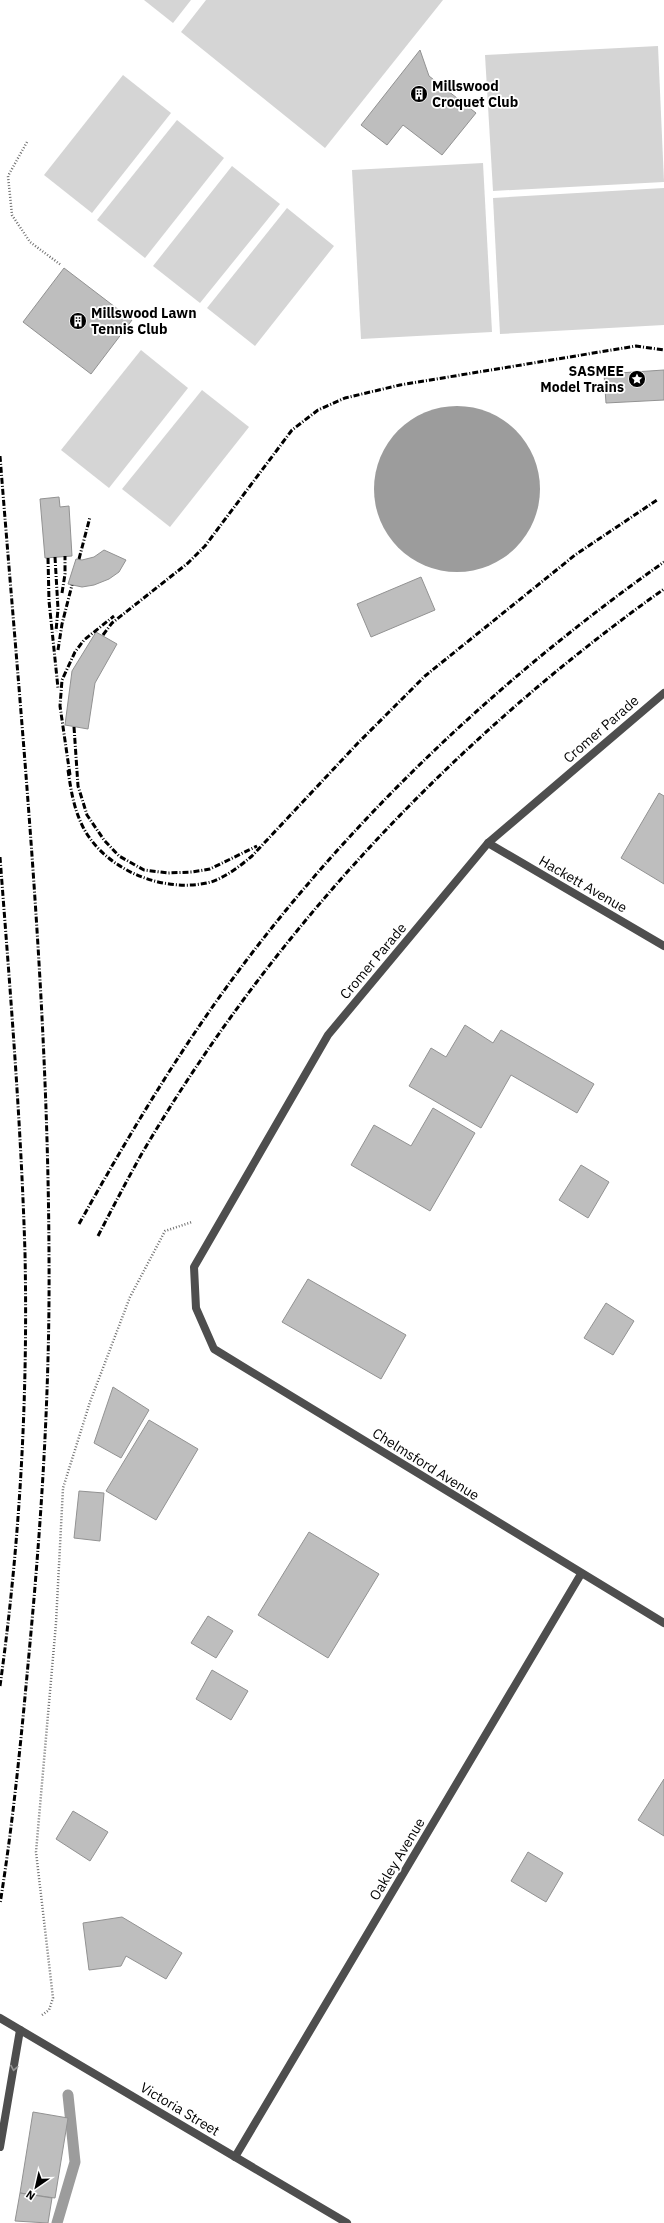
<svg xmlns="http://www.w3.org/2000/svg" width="664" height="2223" font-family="'IBM Plex Sans',sans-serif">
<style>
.green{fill:#d5d5d5}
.water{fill:#9c9c9c}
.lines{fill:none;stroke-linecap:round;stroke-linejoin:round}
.stream{stroke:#9c9c9c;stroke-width:11}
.building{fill:#bebebe;stroke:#929292}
.path{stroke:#707070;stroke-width:2.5;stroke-dasharray:1 2;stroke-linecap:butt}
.minor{stroke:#4e4e4e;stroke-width:8}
.tertiary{stroke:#4e4e4e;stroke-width:8}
.rail{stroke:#000;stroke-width:3;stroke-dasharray:6 2 1 2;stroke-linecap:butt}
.oneway{stroke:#959595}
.labels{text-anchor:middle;stroke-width:3.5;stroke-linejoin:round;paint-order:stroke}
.poi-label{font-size:14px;font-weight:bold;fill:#000;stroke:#fff;text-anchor:start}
.street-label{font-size:14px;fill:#000;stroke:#fff}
</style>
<rect width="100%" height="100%" fill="#fff"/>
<!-- green -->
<g class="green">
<path d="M144,0H191L173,23Z"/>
<path d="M206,0H443L325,148L181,32Z"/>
<path d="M658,46L664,182L493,191L485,55Z"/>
<path d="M123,75L171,113L92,213L44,175Z"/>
<path d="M177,120L224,158L145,258L97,220Z"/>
<path d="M483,163L492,332L361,339L352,170Z"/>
<path d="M232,166L280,204L200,303L153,266Z"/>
<path d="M664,188V325L500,334L493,198Z"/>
<path d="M287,208L334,246L255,346L207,308Z"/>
<path d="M141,350L188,388L109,488L61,450Z"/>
<path d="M202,390L249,427L170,527L122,489Z"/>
</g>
<!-- water -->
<circle class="water" cx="457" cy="489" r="83"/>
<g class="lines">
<!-- stream -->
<path class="stream" d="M57,2223L75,2162L68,2095"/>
</g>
<!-- building -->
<g class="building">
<path d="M420,50L429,76L476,113L442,155L403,125L387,145L361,125Z"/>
<path d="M64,268L132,320L91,374L23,322Z"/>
<path d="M664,370V400L606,403L604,374Z"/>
<path d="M59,497L60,507L69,506L72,556L45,558L40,499Z"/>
<path d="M104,550L126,560L119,572L109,579L94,585L82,587L68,584L76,559L82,560L94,557Z"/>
<path d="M421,577L435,610L371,637L357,604Z"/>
<path d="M96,632L117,644L95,683L88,729L65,725L72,671Z"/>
<path d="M659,793L664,796V884L621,858Z"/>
<path d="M465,1025L493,1043L501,1030L594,1084L577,1113L511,1075L481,1128L409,1086L431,1048L446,1057Z"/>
<path d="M433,1108L475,1133L430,1211L351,1165L374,1125L411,1146Z"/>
<path d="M581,1165L609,1182L588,1218L559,1200Z"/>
<path d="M308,1279L406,1335L381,1379L282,1322Z"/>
<path d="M606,1303L634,1321L613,1355L584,1338Z"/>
<path d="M113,1387L149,1410L121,1458L94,1443Z"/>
<path d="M149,1420L198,1449L156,1520L106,1491Z"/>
<path d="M79,1491L104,1493L100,1541L74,1538Z"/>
<path d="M309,1532L379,1574L328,1658L258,1615Z"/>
<path d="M208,1616L233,1631L216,1658L191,1643Z"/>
<path d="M212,1670L248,1691L231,1720L196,1699Z"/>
<path d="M664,1779V1836L638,1820Z"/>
<path d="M73,1811L108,1832L90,1861L56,1839Z"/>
<path d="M528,1852L563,1873L546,1902L511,1881Z"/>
<path d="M122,1917L182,1953L166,1979L126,1956L121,1966L89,1970L83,1923Z"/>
<path d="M33,2112L68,2118L55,2198L20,2193Z"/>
<path d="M20,2193L52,2198L48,2223L15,2221Z"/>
</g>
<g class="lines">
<!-- path -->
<g class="path">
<path d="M27,142L8,176L12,215L30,242L61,265"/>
<path d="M42,2015L49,2010L53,1998L36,1852L56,1623L63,1488L90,1402L130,1297L165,1231L192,1222"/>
</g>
<!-- minor -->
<g class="minor">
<path d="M664,693L488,843L328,1035L194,1267L196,1308L214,1349L664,1623"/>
<path d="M488,843L664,946"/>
<path d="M0,2147L20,2030"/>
<path d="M235,2157L581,1574"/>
</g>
<!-- tertiary -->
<path class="tertiary" d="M0,2018L347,2223"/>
<!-- rail -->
<g class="rail">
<path d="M0,456C21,722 48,989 49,1257C50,1386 42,1514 30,1643C22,1730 14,1817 0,1904"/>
<path d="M55,557L58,609L56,631"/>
<path d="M48,558L49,601L58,688"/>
<path d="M79,559L90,517"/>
<path d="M62,593L65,574V556"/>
<path d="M103,635L112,623L188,563L205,546L292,430L318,410L345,398L400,385L636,346L664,350"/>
<path d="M58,650L62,624L72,585"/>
<path d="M74,727L78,786L87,815L104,840L119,856L144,870L168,873L192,872L210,869L257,846"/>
<path d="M68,770C71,791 74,810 84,829C107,871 165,894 211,882C226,877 240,866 252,856L357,744L425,676L575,555L657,500"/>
<path d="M70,775L60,706L62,680L75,652L84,640L114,616"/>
<path d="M0,857C10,989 21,1121 25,1253C28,1397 20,1543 0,1686"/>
<path d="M79,1224C122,1147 167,1071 218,999C340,828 493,683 664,562"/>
<path d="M98,1236C112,1209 126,1182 141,1155C272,931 453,739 664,589"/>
</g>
</g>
<!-- one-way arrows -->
<defs><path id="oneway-chevron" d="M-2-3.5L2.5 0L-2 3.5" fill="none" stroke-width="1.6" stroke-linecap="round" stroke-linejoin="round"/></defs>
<use class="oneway" href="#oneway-chevron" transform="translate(14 2068) rotate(100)"/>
<!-- icons -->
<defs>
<g id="building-disc" transform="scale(0.9)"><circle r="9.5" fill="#000" stroke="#fff"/><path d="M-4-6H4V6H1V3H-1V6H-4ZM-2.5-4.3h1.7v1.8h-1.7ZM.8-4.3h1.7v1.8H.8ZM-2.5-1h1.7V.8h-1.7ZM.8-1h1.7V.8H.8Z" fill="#fff"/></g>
<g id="sight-disc" transform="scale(0.9)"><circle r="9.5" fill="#000" stroke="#fff"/><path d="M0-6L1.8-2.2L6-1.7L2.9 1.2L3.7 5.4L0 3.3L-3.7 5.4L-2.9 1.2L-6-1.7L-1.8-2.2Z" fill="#fff"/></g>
</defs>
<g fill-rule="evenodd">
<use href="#building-disc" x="419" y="94"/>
<use href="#building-disc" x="78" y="321"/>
<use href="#sight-disc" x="637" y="379"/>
</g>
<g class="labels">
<!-- poi labels -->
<g class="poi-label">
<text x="432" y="91">Millswood<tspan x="432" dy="16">Croquet Club</tspan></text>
<text x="91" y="318">Millswood Lawn<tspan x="91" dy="16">Tennis Club</tspan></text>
<text x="624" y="376" text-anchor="end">SASMEE<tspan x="624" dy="16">Model Trains</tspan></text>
</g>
<!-- street labels -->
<g class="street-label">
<text transform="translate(601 729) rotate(-41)" y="5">Cromer Parade</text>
<text transform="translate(583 884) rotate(30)" y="5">Hackett Avenue</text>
<text transform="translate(373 961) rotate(-50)" y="5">Cromer Parade</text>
<text transform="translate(426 1464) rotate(32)" y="5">Chelmsford Avenue</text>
<text transform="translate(397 1859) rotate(-59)" y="5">Oakley Avenue</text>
<text transform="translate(180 2109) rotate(31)" y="5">Victoria Street</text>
</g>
</g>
<!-- north arrow -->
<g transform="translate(36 2187) rotate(214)" stroke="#ffffff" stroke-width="3" paint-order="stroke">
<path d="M0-3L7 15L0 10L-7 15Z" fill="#000000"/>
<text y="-6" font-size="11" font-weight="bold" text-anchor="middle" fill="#000000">N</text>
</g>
</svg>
